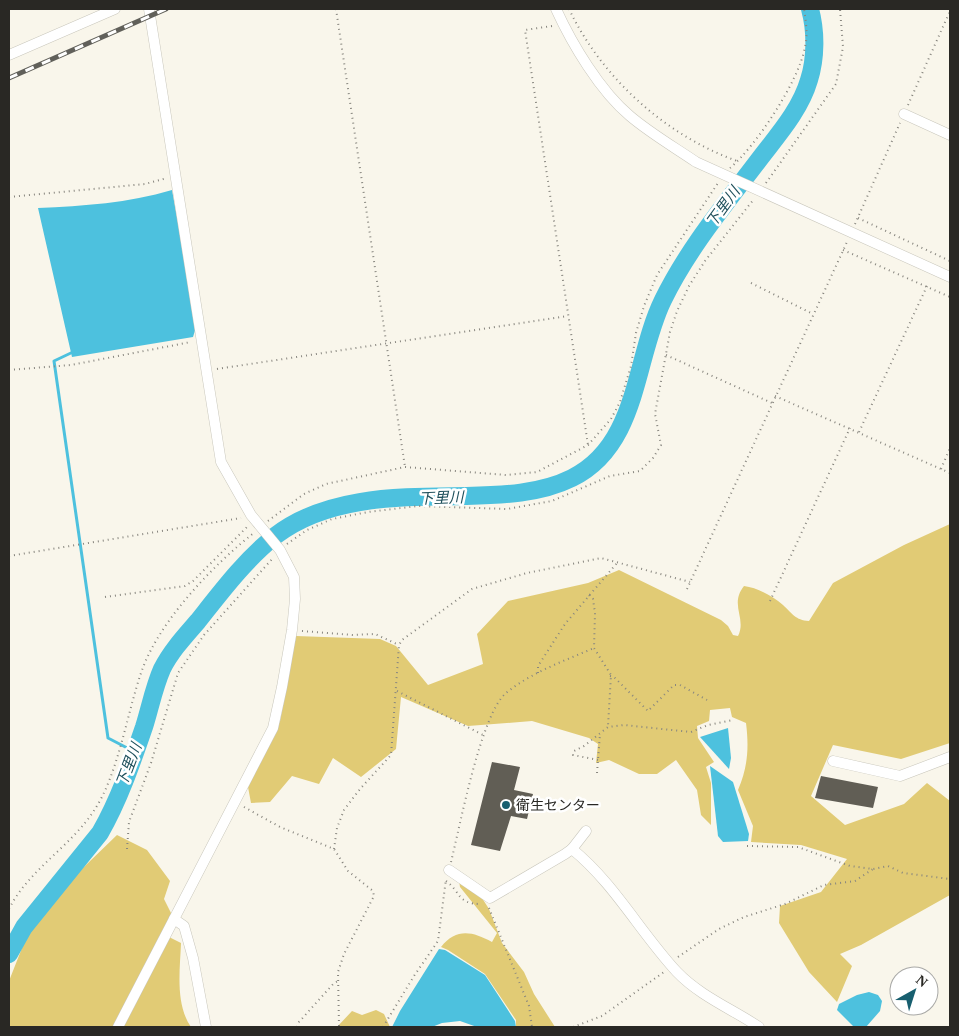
<svg xmlns="http://www.w3.org/2000/svg" width="959" height="1036" font-family="'Times New Roman','Noto Sans JP',serif">
<style>
.green{fill:#e1cb75}
.water{fill:#4dc1de}
.lines{fill:none;stroke-linecap:round;stroke-linejoin:round}
.stream{stroke:#4dc1de;stroke-width:3}
.river{stroke:#4dc1de;stroke-width:18}
.building{fill:#615e55}
.minor-casing{stroke:#c9c7bc;stroke-width:11}
.path{stroke:#88867f;stroke-width:2;stroke-dasharray:1 4;stroke-linecap:butt}
.minor{stroke:#fff;stroke-width:10}
.rail-casing{stroke:#61605a;stroke-width:5}
.rail{stroke:#fff;stroke-width:3;stroke-dasharray:9;stroke-linecap:butt}
.poi-dot{fill:#185f6f;stroke:#fff;stroke-width:2}
.labels{text-anchor:middle;stroke-width:5;stroke-linejoin:round;paint-order:stroke}
.poi-label{font-size:14px;fill:#292824;stroke:#fff;text-anchor:start}
.water-label{font-size:15px;font-style:italic;fill:#1f505c;stroke:#fff}
</style>
<rect width="100%" height="100%" fill="#f9f6eb"/>
<!-- green -->
<g class="green">
<path d="M950,524V743L901,759L833,745L811,796L845,825L904,804L927,783L950,801V895L861,945L840,954L852,966L837,1002L809,972L779,923L780,906L821,892L847,859L801,845L751,842L753,826L738,790C748,767 749,747 746,723L732,717L730,708L710,710L709,721L697,726L698,738L714,762L706,767L711,783V825L701,815L697,790L676,760L657,774H639L609,760L596,763L598,744L589,738L532,721L468,726L401,697L396,749L361,777L333,758L319,784L292,776L270,802L251,803L248,787L280,721L296,636L380,639L396,646L428,685L483,664L477,634L508,601L588,583L619,570L721,620L728,626L733,635L738,636C747,618 729,605 744,586C758,588 773,596 783,605C793,614 795,620 809,621L833,583L904,545Z"/>
<path d="M117,835L147,850L170,881L164,899L173,917L163,934L181,943C180,970 175,1004 191,1027H9V981L31,925L58,892Z"/>
<path d="M459,881L482,898L489,909L502,943L524,972L534,994L555,1027H516V1020L485,974L448,950L441,947C456,928 472,931 492,942L497,933L460,887Z"/>
<path d="M376,1010L384,1014L390,1027H337L352,1011L362,1015Z"/>
</g>
<!-- water -->
<g class="water">
<path d="M172,190L197,324L193,337L72,357L38,208C84,206 128,203 172,190Z"/>
<path d="M728,728L731,758L729,769L700,737Z"/>
<path d="M710,766L733,782L749,834L748,841L723,842L718,836Z"/>
<path d="M439,949L445,950L485,975L515,1021L516,1027H477L460,1021L442,1023L432,1027H392L400,1011Z"/>
<path d="M869,992L878,995L882,1001L880,1011L866,1027H854L837,1010L839,1004L857,995Z"/>
</g>
<g class="lines">
<!-- stream -->
<path class="stream" d="M73,352L54,361L108,738L135,752"/>
<!-- river -->
<path class="river" d="M9,954L24,927L100,833C119,800 132,762 144,727C150,708 154,687 162,669C171,651 185,636 198,621C221,592 245,560 275,536C328,495 402,497 466,496C502,495 540,494 572,478C639,445 634,359 663,300C688,249 723,207 758,161C776,137 800,111 809,80C816,58 816,31 810,9"/>
</g>
<!-- building -->
<g class="building">
<path d="M492,762L520,767L514,790L533,794L527,819L511,816L500,851L471,845Z"/>
<path d="M821,776L878,787L873,808L815,798Z"/>
</g>
<g class="lines">
<!-- minor casing -->
<g class="minor-casing">
<g id="minor">
<path d="M556,9C572,44 600,91 630,116C650,133 674,147 696,162L950,277"/>
<path d="M9,55L115,9"/>
<path d="M904,114L950,135"/>
<path d="M833,761L900,776L950,757"/>
<path d="M572,849C614,883 640,932 677,972C700,996 732,1009 759,1027"/>
<path d="M449,870L490,898L565,854L572,849L586,831"/>
<path d="M174,919L184,926L193,958L206,1027"/>
<path d="M118,1027L273,728L282,687L292,630L295,599L294,577L280,550L251,515L221,462L149,9"/>
</g>
</g>
<!-- path -->
<g class="path">
<path d="M336,9L405,467"/>
<path d="M569,9C602,78 665,135 737,161"/>
<path d="M552,26L525,30L588,445"/>
<path d="M908,105L950,11"/>
<path d="M730,168C756,146 799,81 805,47C808,35 806,21 804,9"/>
<path d="M766,183L836,84L843,47L840,9"/>
<path d="M9,197L145,184L167,178"/>
<path d="M858,218L950,261"/>
<path d="M855,224L900,123"/>
<path d="M843,250L950,297"/>
<path d="M751,283L813,314"/>
<path d="M666,355L772,403"/>
<path d="M217,369L568,316"/>
<path d="M9,370L71,365L191,342"/>
<path d="M775,396L950,473"/>
<path d="M859,432L927,286"/>
<path d="M941,469L950,448"/>
<path d="M268,521L304,494L326,484L405,467L506,475L537,472L588,445L611,419L620,402L631,366L636,333L644,306L657,275L718,183"/>
<path d="M287,544L307,530L332,519L368,512L418,506L507,509L552,501L610,476L640,471L653,458L661,445L655,414L670,332L677,311L689,286L705,261L754,199"/>
<path d="M9,556L241,518"/>
<path d="M687,589L847,242"/>
<path d="M589,595L593,599L595,613L594,648L611,675L608,726"/>
<path d="M105,597L185,586L193,581L248,526"/>
<path d="M770,601L850,428"/>
<path d="M302,631L353,635L375,634L399,645"/>
<path d="M538,673V666L565,624L617,563"/>
<path d="M610,676L614,677L648,711L674,685H680L707,700"/>
<path d="M397,691L483,735"/>
<path d="M598,760L573,755L574,751L584,746L608,727L624,725L691,732L708,725L733,720"/>
<path d="M597,773L600,734"/>
<path d="M244,807L280,827L334,849L348,871L373,891L374,896L344,954L338,972L339,1027"/>
<path d="M747,846L798,847L850,866L873,869L888,866L903,873L950,879"/>
<path d="M127,849L129,822L151,763L178,673L204,635L273,558"/>
<path d="M334,849L337,828L344,810L360,789L391,755L399,645L402,640L472,589L527,573L601,558L690,582"/>
<path d="M451,862C460,826 481,714 506,693C532,672 564,661 594,648"/>
<path d="M446,881C461,892 457,904 481,904"/>
<path d="M489,908L529,1006L532,1027"/>
<path d="M9,909C29,869 72,846 95,809C118,774 127,714 141,673C158,622 213,565 255,532"/>
<path d="M678,957L719,929L744,917L785,904L824,885L855,881L873,869"/>
<path d="M297,1027L299,1022L334,983L338,981"/>
<path d="M383,1027L414,976L438,941L446,879"/>
<path d="M573,1027L602,1016L664,972"/>
</g>
<!-- minor -->
<use href="#minor" class="minor"/>
<!-- rail casing -->
<g class="rail-casing">
<path id="rail" d="M9,78L166,9"/>
</g>
<!-- rail -->
<use href="#rail" class="rail"/>
</g>
<!-- markers -->
<circle class="poi-dot" cx="506" cy="805" r="5"/>
<g class="labels">
<!-- poi labels -->
<g class="poi-label">
<text x="516" y="810">衛生センター</text>
</g>
<!-- water labels -->
<g class="water-label">
<text transform="translate(723 207) rotate(-54)" y="5">下里川</text>
<text transform="translate(441 498) rotate(-2)" y="5">下里川</text>
<text transform="translate(129 765) rotate(-69)" y="5">下里川</text>
</g>
</g>
<!-- border -->
<rect width="959" height="1036" fill="none" stroke="#292824" stroke-width="20"/>
<!-- north arrow -->
<g transform="translate(914 991) rotate(39)"><circle r="24" fill="#ffffff" stroke="#a9a9a7"/>
<path d="M0-4L9 19L0 12L-9 19Z" fill="#185f6f"/>
<text y="-8" font-size="14" font-weight="bold" text-anchor="middle" fill="#292824">N</text>
</g>
</svg>
